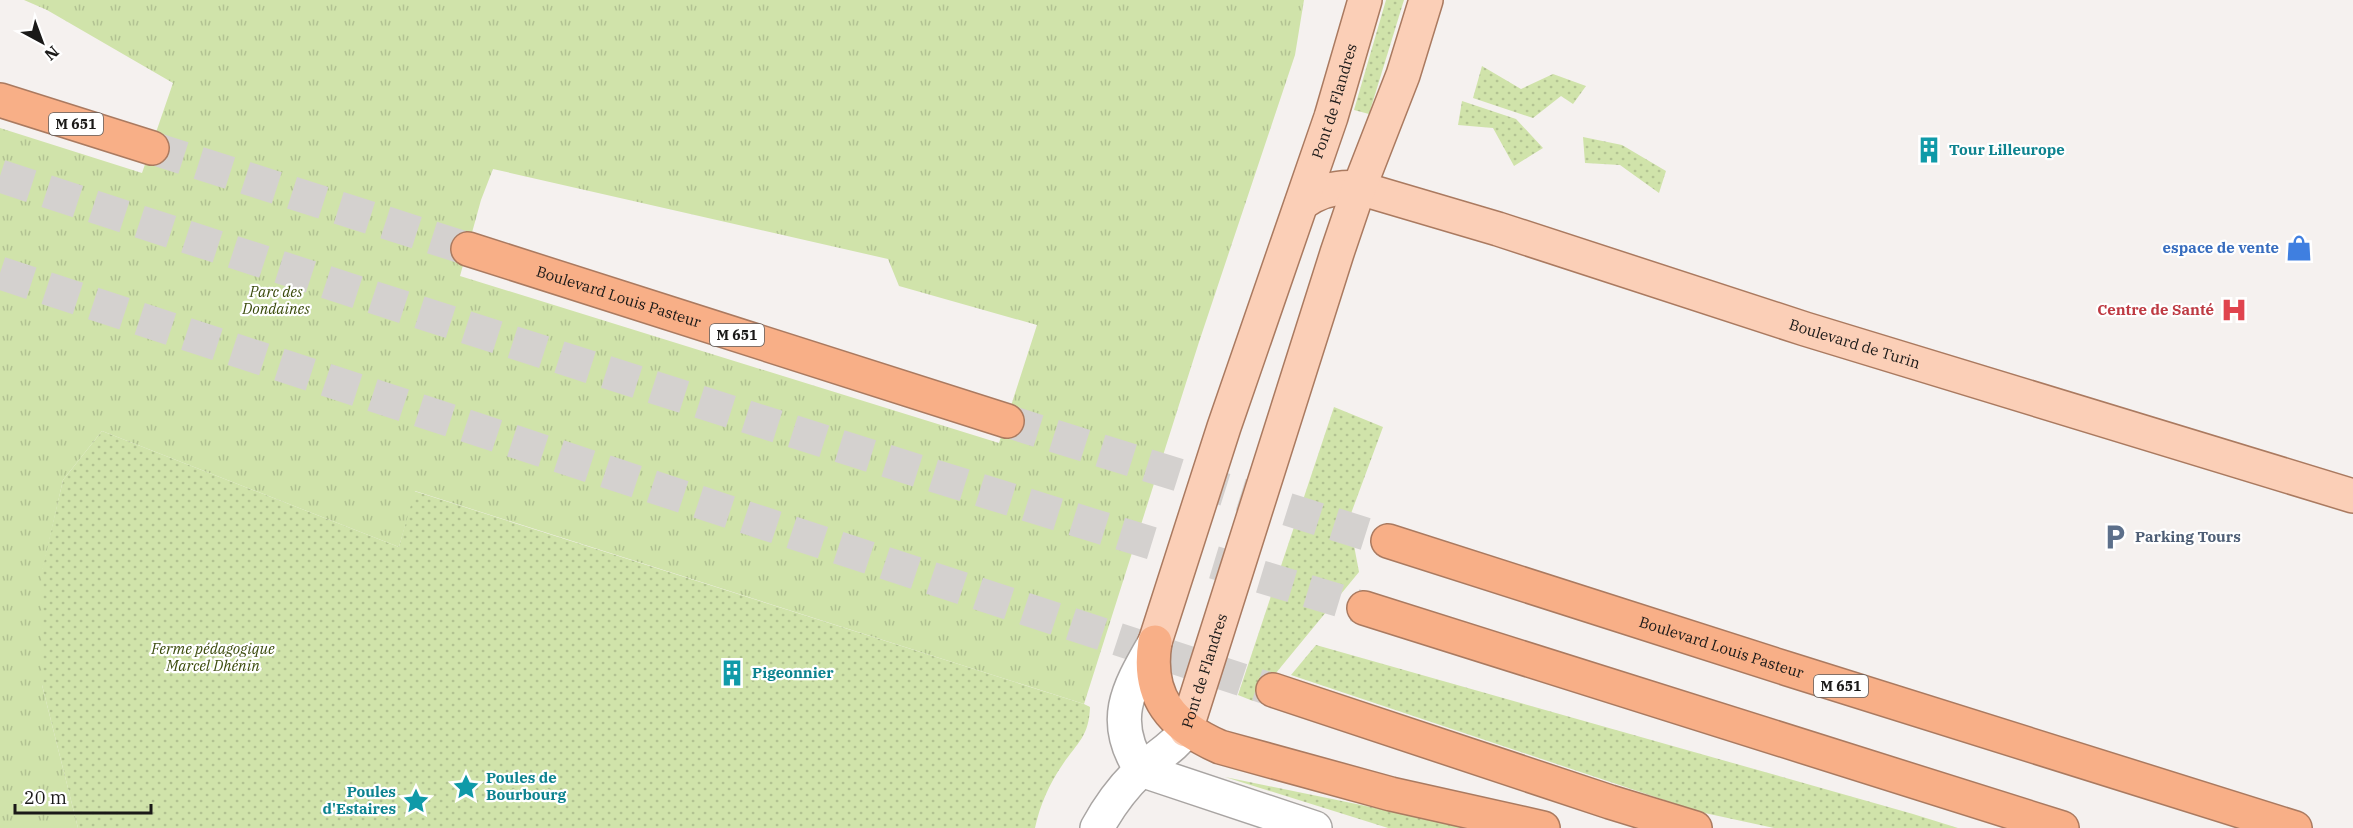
<svg xmlns="http://www.w3.org/2000/svg" width="2353" height="828" font-family="'IBM Plex Serif',serif">
<style>
.grass{fill:url(#grass-dots)}
.park{fill:url(#park-tufts);fill-rule:evenodd}
.lines{fill:none;stroke-linecap:round;stroke-linejoin:round}
.highway-tunnel{stroke:#d4d1cf;stroke-width:33;stroke-dasharray:33 16;stroke-linecap:butt}
.minor-casing{stroke:#a9a5a3;stroke-width:36}
.major-casing{stroke:#aa7a60;stroke-width:36}
.highway-casing{stroke:#aa7a60;stroke-width:36}
.minor{stroke:#fff;stroke-width:33}
.major{stroke:#fbcfb7;stroke-width:33}
.highway{stroke:#f8af87;stroke-width:33}
.labels{text-anchor:middle;stroke-width:4.5;stroke-linejoin:round;paint-order:stroke}
.shield{fill:#fff;stroke:#5f5e5d;stroke-width:1.5}
.shield-label{font-size:14px;font-weight:bold;fill:#1a1918}
.street-label{font-size:15px;fill:#1a1918;stroke:#fff}
.culture-label{font-size:15px;font-weight:bold;fill:#0d838f;stroke:#fff;text-anchor:start}
.shop-label{font-size:15px;font-weight:bold;fill:#366cbe;stroke:#fff;text-anchor:end}
.park-label{font-size:15px;font-style:italic;fill:#3b4b0c;stroke:#fff}
.health-label{font-size:15px;font-weight:bold;fill:#be3a42;stroke:#fff;text-anchor:end}
.service-label{font-size:15px;font-weight:bold;fill:#4e5e75;stroke:#fff;text-anchor:start}
</style>
<defs>
<pattern id="grass-dots" width="8" height="8" patternUnits="userSpaceOnUse" patternTransform="scale(1.5)"><rect width="8" height="8" fill="#d0e3aa"/><path d="M2 2h.1M6 6h.1" fill="none" stroke="#b2c292" stroke-width="1.8" stroke-linecap="round"/></pattern>
<pattern id="park-tufts" width="24" height="20" patternUnits="userSpaceOnUse" patternTransform="scale(1.5)"><rect width="24" height="20" fill="#d0e3aa"/><path d="M3 7l-1-3M5 7V3M7 7l1-3M15 17l-1-3M17 17v-4M19 17l1-3" fill="none" stroke="#b2c292"/></pattern>
</defs>
<rect width="100%" height="100%" fill="#f5f1ef"/>
<!-- grass -->
<g class="grass">
<path d="M1386,0H1404L1369,114L1354,110Z"/>
<path d="M1482,66L1521,89L1553,74L1586,86L1573,104L1561,96L1533,118L1473,98Z"/>
<path d="M1462,101L1516,119L1543,148L1514,166L1493,128L1458,125Z"/>
<path d="M1583,137L1622,145L1666,171L1659,193L1620,165L1585,163Z"/>
<path d="M1334,407L1383,427L1349,519L1359,572L1253,701L1238,695Z"/>
<path d="M102,431L399,547L414,491L1084,704L1090,707C1089,736 1078,742 1063,764C1049,784 1040,805 1035,828H78L42,685L40,578L63,480Z"/>
<path d="M1316,645L1913,814L1958,828H1774L1700,812L1291,675Z"/>
<path d="M1225,777L1473,828H1388Z"/>
</g>
<!-- park -->
<path class="park" d="M24,0H1304L1295,55L1199,342L1084,704L415,491L399,547L102,431L63,480L42,572V685L78,828H0V128L142,173L173,83L47,10ZM493,169L888,259L899,286L1037,325L999,443L460,276L481,200Z"/>
<g class="lines">
<!-- highway-tunnel -->
<g class="highway-tunnel">
<path d="M152,148L468,249"/>
<path d="M0,176C453,324 907,470 1364,608"/>
<path d="M0,273L1273,690"/>
<path d="M1007,421L1388,541"/>
</g>
<!-- minor casing -->
<g class="minor-casing">
<g id="minor">
<path d="M1141,770L1315,828"/>
<path d="M1141,770C1109,720 1128,689 1155,642"/>
<path d="M1097,828C1109,806 1122,788 1140,771C1156,756 1174,748 1186,730"/>
</g>
</g>
<!-- major casing -->
<g class="major-casing">
<g id="major">
<path id="s1" d="M1302,203C1320,190 1338,186 1359,188L1498,229L1805,329L2353,496"/>
<path id="s2" d="M1155,642L1224,427L1331,117L1365,0"/>
<path id="s3" d="M1186,730L1337,253L1359,188L1403,75L1426,0"/>
</g>
</g>
<!-- highway casing -->
<g class="highway-casing">
<g id="highway">
<path d="M0,100L152,148"/>
<path id="s4" d="M468,249L1007,421"/>
<path id="s5" d="M1388,541L1788,669L2295,828"/>
<path d="M1364,608L2062,828"/>
<path d="M1155,642C1146,697 1172,726 1220,747L1391,794L1543,828"/>
<path d="M1273,690L1610,802L1695,828"/>
</g>
</g>
<!-- minor -->
<use href="#minor" class="minor"/>
<!-- major -->
<use href="#major" class="major"/>
<!-- highway -->
<use href="#highway" class="highway"/>
</g>
<!-- icons -->
<defs>
<g id="building-bare" transform="scale(2.07)"><path d="M-4-6H4V6H1V3H-1V6H-4ZM-2.5-4.3h1.7v1.8h-1.7ZM.8-4.3h1.7v1.8H.8ZM-2.5-1h1.7V.8h-1.7ZM.8-1h1.7V.8H.8Z" fill="#0f9aa8" stroke="#fff" stroke-width="2.5" paint-order="stroke"/></g>
<g id="shop-bare" transform="scale(2.07)"><path d="M-5-2.5h2.3a2.7 3.5 0 0 1 5.4 0H5L5.5 6h-11ZM-1.5-2.5h3a1.5 2.3 0 0 0-3 0Z" fill="#3f7fe0" stroke="#fff" stroke-width="2.5" paint-order="stroke"/></g>
<g id="hospital-bare" transform="scale(2.07)"><path d="M-5-5h3v3.5h4V-5h3V5h-3V1.5h-4V5h-3Z" fill="#e0444e" stroke="#fff" stroke-width="2.5" paint-order="stroke"/></g>
<g id="parking-bare" transform="scale(2.07)"><path d="M-3.5-5.5H1a3.5 3.5 0 0 1 0 7H-1V5.5H-3.5ZM-1-3.4V-.6H.8a1.4 1.4 0 0 0 0-2.8Z" fill="#5c6f8a" stroke="#fff" stroke-width="2.5" paint-order="stroke"/></g>
<g id="sight-bare" transform="scale(2.07)"><path d="M0-6L1.8-2.2L6-1.7L2.9 1.2L3.7 5.4L0 3.3L-3.7 5.4L-2.9 1.2L-6-1.7L-1.8-2.2Z" fill="#0f9aa8" stroke="#fff" stroke-width="2.5" paint-order="stroke"/></g>
</defs>
<g fill-rule="evenodd">
<use href="#building-bare" x="1929" y="150"/>
<use href="#shop-bare" x="2299" y="248"/>
<use href="#hospital-bare" x="2234" y="310"/>
<use href="#parking-bare" x="2115" y="537"/>
<use href="#building-bare" x="732" y="673"/>
<use href="#sight-bare" x="466" y="787"/>
<use href="#sight-bare" x="416" y="801"/>
</g>
<g class="labels">
<!-- shield labels -->
<g class="shield">
<rect x="49" y="113" width="54" height="22" rx="4.5"/>
<rect x="710" y="324" width="54" height="22" rx="4.5"/>
<rect x="1814" y="675" width="54" height="22" rx="4.5"/>
</g>
<g class="shield-label">
<text x="76" y="129">M 651</text>
<text x="737" y="340">M 651</text>
<text x="1841" y="691">M 651</text>
</g>
<!-- street labels -->
<g class="street-label">
<text dy="5" stroke="none"><textPath href="#s2" startOffset="570">Pont de Flandres</textPath></text>
<text dy="5" stroke="none"><textPath href="#s4" startOffset="158">Boulevard Louis Pasteur</textPath></text>
<text dy="5" stroke="none"><textPath href="#s1" startOffset="580">Boulevard de Turin</textPath></text>
<text dy="5" stroke="none"><textPath href="#s5" startOffset="350">Boulevard Louis Pasteur</textPath></text>
<text dy="5" stroke="none"><textPath href="#s3" startOffset="62">Pont de Flandres</textPath></text>
</g>
<!-- culture labels -->
<g class="culture-label">
<text x="1949" y="155">Tour Lilleurope</text>
<text x="752" y="678">Pigeonnier</text>
<text x="486" y="783">Poules de<tspan x="486" dy="17">Bourbourg</tspan></text>
<text x="396" y="797" text-anchor="end">Poules<tspan x="396" dy="17">d'Estaires</tspan></text>
</g>
<!-- shop labels -->
<g class="shop-label">
<text x="2279" y="253">espace de vente</text>
</g>
<!-- park labels -->
<g class="park-label">
<text x="276" y="297">Parc des<tspan x="276" dy="17">Dondaines</tspan></text>
<text x="213" y="654">Ferme pédagogique<tspan x="213" dy="17">Marcel Dhénin</tspan></text>
</g>
<!-- health labels -->
<g class="health-label">
<text x="2214" y="315">Centre de Santé</text>
</g>
<!-- service labels -->
<g class="service-label">
<text x="2135" y="542">Parking Tours</text>
</g>
</g>
<!-- north arrow -->
<g transform="translate(42 42) rotate(139)" stroke="#ffffff" stroke-width="4.5" paint-order="stroke">
<path d="M0-4.5L10 22L0 15L-10 22Z" fill="#1a1918"/>
<text y="-9" font-size="16" font-weight="bold" text-anchor="middle" fill="#1a1918">N</text>
</g>
<!-- scale -->
<path d="M15 804v9h136v-9" fill="none" stroke="#1a1918" stroke-width="3"/>
<text x="24" y="804" font-size="18" fill="#1a1918" stroke="#ffffff" stroke-width="4.5" paint-order="stroke">20 m</text>
</svg>
